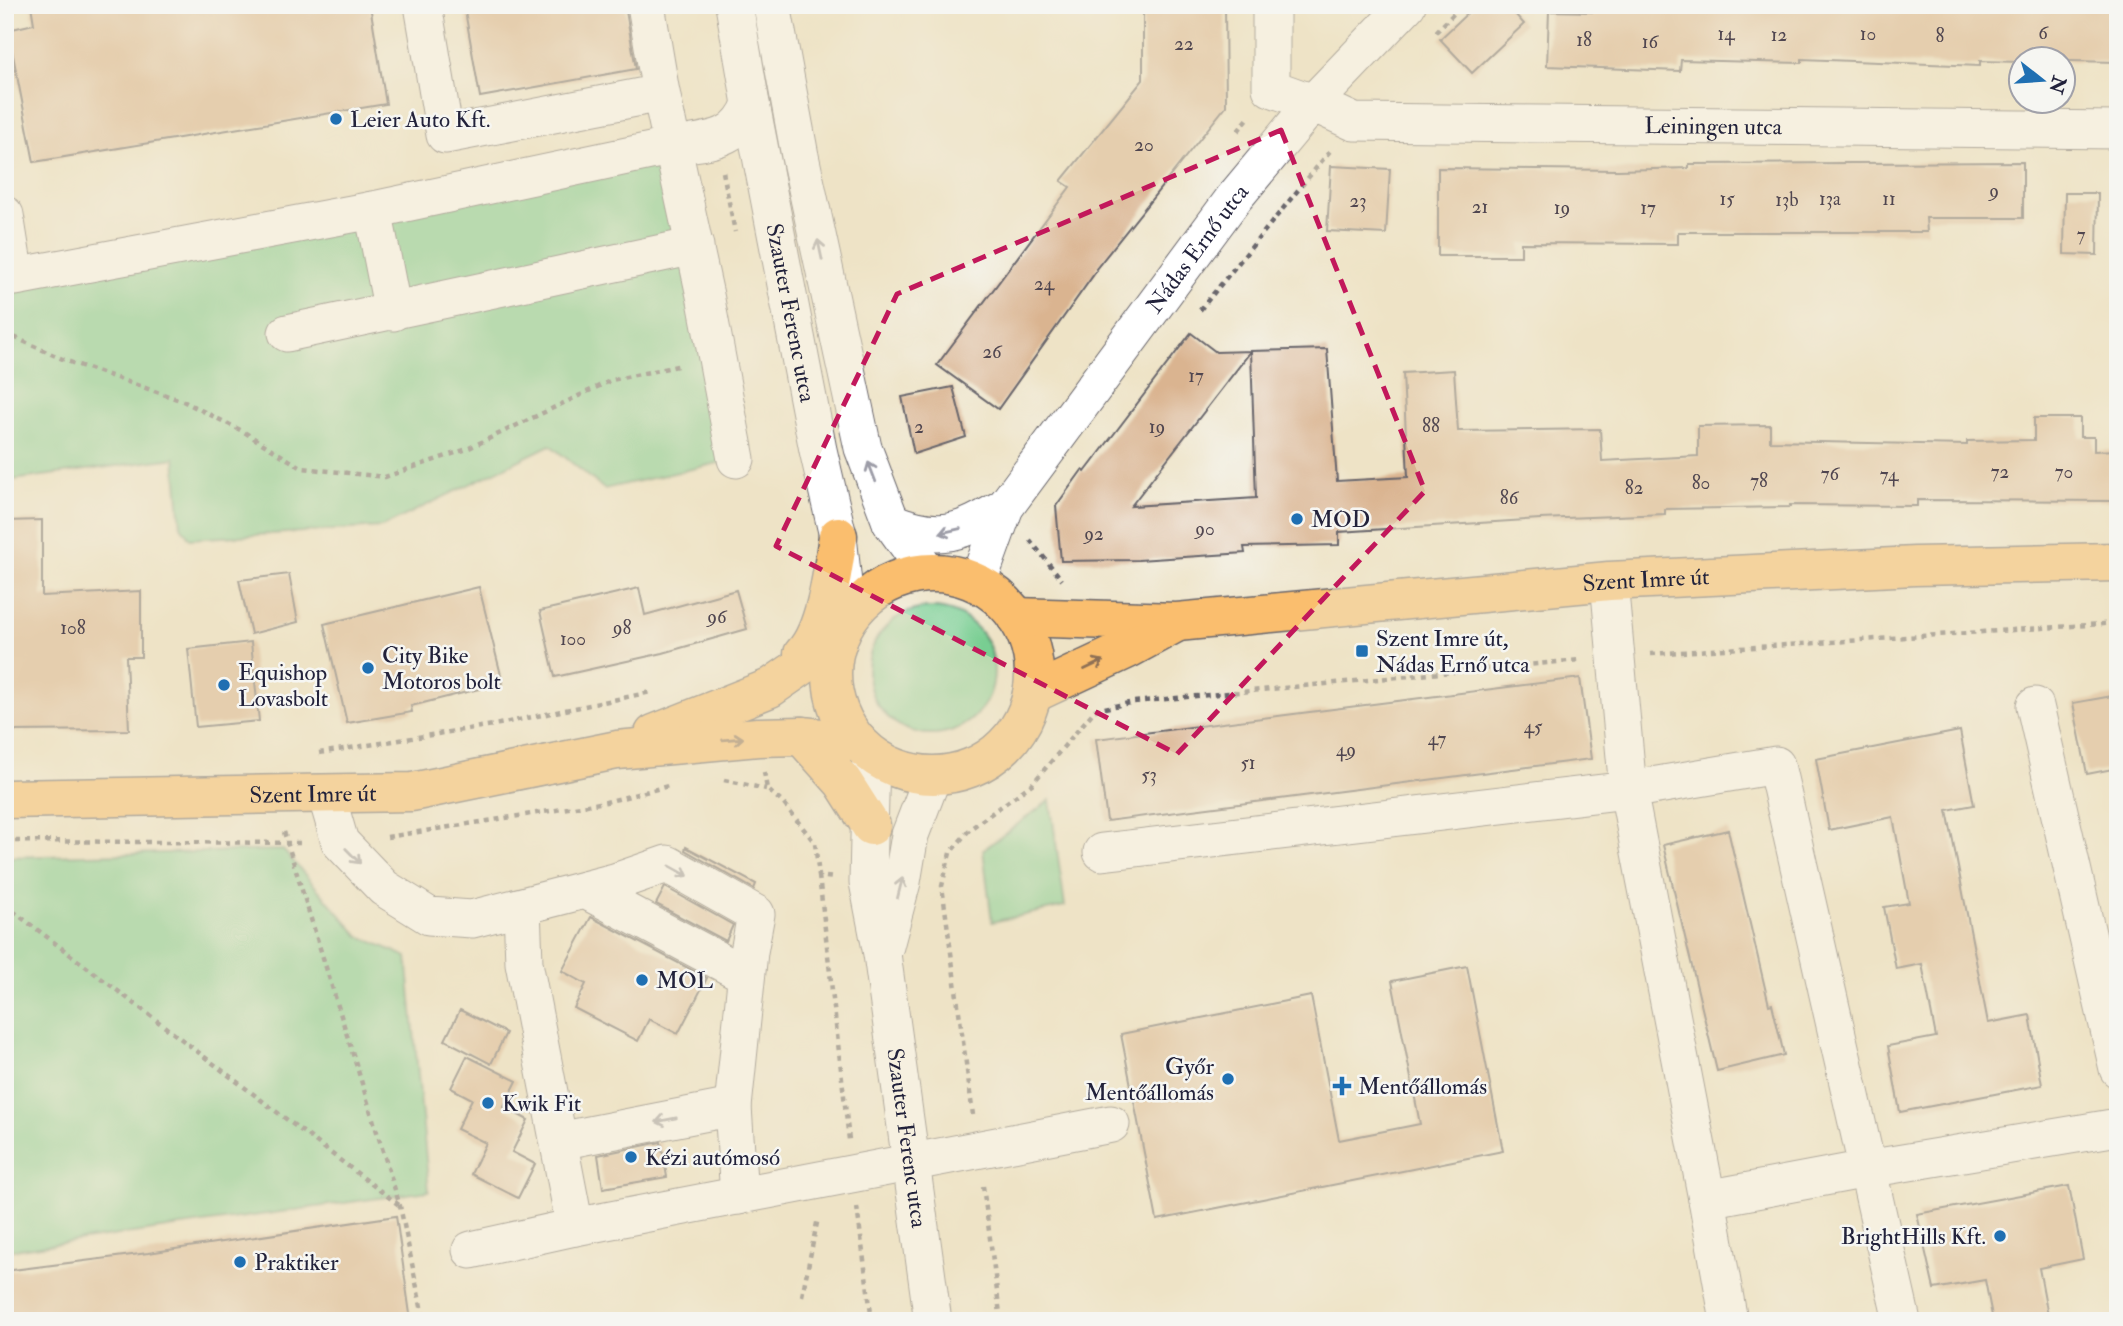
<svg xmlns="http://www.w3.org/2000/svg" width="2123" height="1326" font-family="'IM FELL Double Pica',serif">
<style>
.green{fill:#78ce92;stroke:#4d7866;stroke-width:2}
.building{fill:#dab490}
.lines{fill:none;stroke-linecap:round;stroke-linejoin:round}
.minor-casing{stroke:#69666c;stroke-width:39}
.major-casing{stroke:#69666c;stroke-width:41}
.path{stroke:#69666c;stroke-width:4.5;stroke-dasharray:5 5;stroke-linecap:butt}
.minor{stroke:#fff;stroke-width:37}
.major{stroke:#fabe6e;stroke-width:38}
.oneway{stroke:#9c9ca7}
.oneway2{stroke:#8e7054}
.marked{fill:none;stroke:#c2185b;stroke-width:5;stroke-dasharray:14 9;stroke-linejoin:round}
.poi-dot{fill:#1f6fb2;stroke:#f6f6f2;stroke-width:2.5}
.labels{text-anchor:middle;stroke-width:5;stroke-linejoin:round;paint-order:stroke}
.number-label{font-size:19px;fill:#504650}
.poi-label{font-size:23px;fill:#22223b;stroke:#f6f6f2;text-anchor:start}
.street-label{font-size:23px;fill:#22223b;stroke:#f6f6f2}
</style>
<rect width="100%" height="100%" fill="#f6f6f2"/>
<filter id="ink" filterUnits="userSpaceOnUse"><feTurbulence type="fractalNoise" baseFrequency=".0143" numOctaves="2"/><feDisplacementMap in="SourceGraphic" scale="14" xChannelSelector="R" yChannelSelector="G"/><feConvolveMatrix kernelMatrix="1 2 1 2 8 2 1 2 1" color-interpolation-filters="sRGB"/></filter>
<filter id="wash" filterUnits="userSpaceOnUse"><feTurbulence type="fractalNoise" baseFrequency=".00686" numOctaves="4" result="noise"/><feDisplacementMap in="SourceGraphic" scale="28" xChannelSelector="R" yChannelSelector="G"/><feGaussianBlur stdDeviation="1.57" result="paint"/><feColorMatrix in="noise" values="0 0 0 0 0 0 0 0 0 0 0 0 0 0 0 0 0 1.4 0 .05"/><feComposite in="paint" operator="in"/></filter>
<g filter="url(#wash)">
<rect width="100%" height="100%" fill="#eee3c6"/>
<!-- green -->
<g class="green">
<path d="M674,146L736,459L604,489L550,445L382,527L190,539L181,526L175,458L5,481V278Z"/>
<circle cx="931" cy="671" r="63"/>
<path d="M1050,800L1065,906L992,922L983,850Z"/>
<path d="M283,850L359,936L407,957L429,1191L5,1251V857Z"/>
</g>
<g id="blocks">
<!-- building -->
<g class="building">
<path d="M31,5H370L386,104L34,162L8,30L34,24Z"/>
<path d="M464,5H548L549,12L589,5H625L636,69L480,97Z"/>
<path d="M1143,5H1225L1226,106L1096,269L1097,270L998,409L937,365L1070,187L1061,181L1143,80Z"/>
<path d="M1476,5H1507L1524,24L1472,73L1440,39Z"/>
<path d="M1593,5H2118V62L2021,60V62L1980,61V66L1802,59V63L1681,60L1680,71L1547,66L1549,11L1592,12Z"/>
<path d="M2023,162V218H1926L1927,232H1678V244L1521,243V256H1438V168L1618,170L1689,168V164Z"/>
<path d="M1331,166L1390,169L1386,234L1327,231Z"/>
<path d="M2065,193H2098L2097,255L2064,254Z"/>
<path d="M1191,333L1216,352L1251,351L1131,506L1256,498L1251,351L1327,349L1337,481L1408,477L1403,373L1454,370L1458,431L1600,429L1602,461L1698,456V426L1770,425V441L1967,445V441L2034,440V418H2080V437H2094V451L2118,450V501L1917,500V506L1790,505V507L1665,509V514L1540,519L1339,532V545L1244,547L1245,553L1138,560L1061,561L1056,506L1082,470L1085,472Z"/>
<path d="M953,387L966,437L914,454L902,397Z"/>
<path d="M42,520V596L141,591V657H126L129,730L5,731V521Z"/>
<path d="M289,574L298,622L251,634L239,580Z"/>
<path d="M479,587L503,683L411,706L412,712L347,723L324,624Z"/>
<path d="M639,588L645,615L736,590L747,629L663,653L555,677L540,611Z"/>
<path d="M251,642L259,721L196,727L188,649Z"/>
<path d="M1580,678L1591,759L1107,821L1096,739Z"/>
<path d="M2118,695V768L2087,774L2073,703Z"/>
<path d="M1960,731L1974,805L1947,810L1988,1023L2030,1015L2042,1085L1900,1112L1888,1046L1936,1037L1922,964L1896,969L1884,907L1909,903L1893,817L1829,830L1816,759Z"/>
<path d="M1728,830L1769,1005L1772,1004L1784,1055L1717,1071L1663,845Z"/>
<path d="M686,847L756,884L754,889L685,850Z"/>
<path d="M665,887L733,925L726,941L656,904Z"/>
<path d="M591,917L707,978L678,1034L649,1019L638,1041L574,1008L586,984L562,971Z"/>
<path d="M1467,966L1503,1151L1157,1220L1121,1034L1311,996L1339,1140L1420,1124L1392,981Z"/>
<path d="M460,1010L506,1033L491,1064L445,1040Z"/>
<path d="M467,1056L517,1081L504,1107L528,1120L512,1152L535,1164L518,1198L471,1174L486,1143L457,1129L472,1099L451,1088Z"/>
<path d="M661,1142L667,1177L603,1188L598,1155Z"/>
<path d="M2069,1186L2083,1259L2039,1268L2049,1321H1993L1985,1280L1934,1289L1917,1214Z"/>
<path d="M396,1216L411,1321H5V1271L148,1253Z"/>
</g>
</g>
</g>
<g filter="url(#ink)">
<use href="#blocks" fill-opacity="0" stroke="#69666c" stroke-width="2"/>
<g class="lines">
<!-- minor casing -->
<g class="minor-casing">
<g id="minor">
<path d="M423,5L445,135L661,93"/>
<path d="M646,5L661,93L706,300L736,459"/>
<path id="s1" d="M734,5L751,104L818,450L838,536L847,621"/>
<path d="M772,5L800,156L863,448L891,522L928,573"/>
<path id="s2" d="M1271,5V88L1313,103L1354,122L2118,130"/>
<path d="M373,210L393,312"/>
<path d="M5,215L15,277L373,210L674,146C708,140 737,142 751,104"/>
<path d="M287,333L695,246"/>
<path d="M891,522C942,542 960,533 1005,507"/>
<path id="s3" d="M978,582L1005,507L1234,198L1313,103L1407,5"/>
<path d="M2035,706L2118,1069"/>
<path id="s4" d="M871,754L868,882L882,954L933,1321"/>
<path d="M326,794L340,842L384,888L429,916L472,919L615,882L667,864L756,914L749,952L733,1107L739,1196"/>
<path d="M1102,852L1628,790L1609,581"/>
<path d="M585,890L746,975"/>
<path d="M522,907L524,963L575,1227L1111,1124"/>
<path d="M885,946L902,882L910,835L933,775"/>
<path d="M559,1141L733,1107"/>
<path d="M1707,1199L1729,1321"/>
<path d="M471,1250L575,1227"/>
<path d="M1902,1321L1776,765L1628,790L1707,1199L1867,1169L2118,1127"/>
</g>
</g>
<!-- major casing -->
<g class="major-casing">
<g id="major">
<circle cx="933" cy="674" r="101"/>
<path id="s5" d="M1016,617L1177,622L1609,581L1915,566L2118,562"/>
<path d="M803,654C826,630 833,569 838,536"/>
<path d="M1032,694L1128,649L1174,624"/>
<path d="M654,734L770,688L838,641"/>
<path d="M802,736L843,782L871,826"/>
<path id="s6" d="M5,799L412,792L617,750L758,737L802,736L858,742"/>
</g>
</g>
<!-- path -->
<g class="path">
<path d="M1436,32L1462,5"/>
<path d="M1238,131L1250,116"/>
<path d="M723,172L735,232"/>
<path d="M1200,310L1330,151"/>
<path d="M5,333L67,361L183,401L244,432L302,468L385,477L467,449L612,380L682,365"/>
<path d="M1030,540L1062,580"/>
<path d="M1651,654L2118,623"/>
<path d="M319,753L499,724L651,692"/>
<path d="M764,772L767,789L783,803L815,843L819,876L834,878"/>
<path d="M724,780L766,789"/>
<path d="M284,832L400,1206L424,1321"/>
<path d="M387,837L606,802L668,786"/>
<path d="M5,841L302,843"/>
<path d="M819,876L849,1140"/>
<path d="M5,905L399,1205"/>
<path d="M973,1115L942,886L950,853L970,829L1032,784L1095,710L1134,702L1579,660"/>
<path d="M983,1186L1001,1321"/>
<path d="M857,1207L872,1321"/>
<path d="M802,1296L818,1218"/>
</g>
<!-- minor -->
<use href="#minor" class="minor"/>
<!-- major -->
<use href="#major" class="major"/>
</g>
<!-- one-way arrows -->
<defs><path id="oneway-shaft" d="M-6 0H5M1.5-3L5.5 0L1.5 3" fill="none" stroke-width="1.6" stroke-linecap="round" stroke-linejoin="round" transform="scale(1.75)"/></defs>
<g class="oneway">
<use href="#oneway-shaft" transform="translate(820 250) rotate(-102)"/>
<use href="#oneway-shaft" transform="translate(872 472) rotate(-111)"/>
<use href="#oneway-shaft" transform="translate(950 531) rotate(167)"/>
<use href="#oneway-shaft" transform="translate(353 856) rotate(46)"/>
<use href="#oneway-shaft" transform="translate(679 871) rotate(29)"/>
<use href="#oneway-shaft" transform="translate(900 888) rotate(-76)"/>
<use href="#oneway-shaft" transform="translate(666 1120) rotate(169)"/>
</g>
<g class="oneway2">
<use href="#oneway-shaft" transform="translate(1094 665) rotate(-25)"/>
<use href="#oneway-shaft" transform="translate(733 739) rotate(-5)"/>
</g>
</g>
<!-- marked area -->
<path d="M0 0H2123V1326H0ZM1281,130L1425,491L1177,754L776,546L897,294Z" fill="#eee3c6" fill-opacity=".55" fill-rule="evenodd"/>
<path class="marked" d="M1281,130L1425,491L1177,754L776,546L897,294Z"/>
<!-- markers -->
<g class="poi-dot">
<circle cx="336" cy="119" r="7"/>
<circle cx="1297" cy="519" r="7"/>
<rect x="1355" y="644" width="14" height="14" rx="3.5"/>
<circle cx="368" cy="668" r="7"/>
<circle cx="224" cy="685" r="7"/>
<circle cx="642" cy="980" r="7"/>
<circle cx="1228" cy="1079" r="7"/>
<path d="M1338.5 1075.5h7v7h7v7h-7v7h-7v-7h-7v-7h7z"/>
<circle cx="488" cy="1103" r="7"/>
<circle cx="631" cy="1157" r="7"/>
<circle cx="2000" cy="1236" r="7"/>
<circle cx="240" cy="1262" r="7"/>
</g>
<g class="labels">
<!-- number labels -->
<g class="number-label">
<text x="2043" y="39">6</text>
<text x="1726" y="40">14</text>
<text x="1868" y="40">10</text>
<text x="1779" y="41">12</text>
<text x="1940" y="42">8</text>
<text x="1584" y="46">18</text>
<text x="1650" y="48">16</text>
<text x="1184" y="50">22</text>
<text x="1144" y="151">20</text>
<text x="1994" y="197">9</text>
<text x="1727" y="205">15</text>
<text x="1830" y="205">13a</text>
<text x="1889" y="205">11</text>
<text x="1787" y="206">13b</text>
<text x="1358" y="207">23</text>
<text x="1480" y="213">21</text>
<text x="1562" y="214">19</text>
<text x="1648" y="214">17</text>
<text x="2081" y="241">7</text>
<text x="1044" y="290">24</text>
<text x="992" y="358">26</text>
<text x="1196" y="382">17</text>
<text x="1431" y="432">88</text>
<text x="919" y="433">2</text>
<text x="1157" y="433">19</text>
<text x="2000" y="478">72</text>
<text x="2064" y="478">70</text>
<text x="1830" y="480">76</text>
<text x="1889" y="481">74</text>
<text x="1759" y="487">78</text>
<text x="1701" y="489">80</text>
<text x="1634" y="494">82</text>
<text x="1509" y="504">86</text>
<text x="1205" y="535">90</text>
<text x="1094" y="540">92</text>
<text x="717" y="623">96</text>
<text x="73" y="634">108</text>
<text x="622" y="634">98</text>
<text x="573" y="645">100</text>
<text x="1533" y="733">45</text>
<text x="1437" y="745">47</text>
<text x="1346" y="756">49</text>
<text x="1248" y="769">51</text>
<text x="1149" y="781">53</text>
</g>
<!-- poi labels -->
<g class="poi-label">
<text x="350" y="127">Leier Auto Kft.</text>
<text x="1311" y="527">MOD</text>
<text x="1376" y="646">Szent Imre út,<tspan x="1376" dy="26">Nádas Ernő utca</tspan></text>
<text x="382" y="663">City Bike<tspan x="382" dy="26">Motoros bolt</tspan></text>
<text x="238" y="680">Equishop<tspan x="238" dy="26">Lovasbolt</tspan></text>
<text x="656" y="988">MOL</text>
<text x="1214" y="1074" text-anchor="end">Győr<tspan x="1214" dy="26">Mentőállomás</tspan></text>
<text x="1358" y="1094">Mentőállomás</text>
<text x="502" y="1111">Kwik Fit</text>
<text x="645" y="1165">Kézi autómosó</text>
<text x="1986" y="1244" text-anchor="end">BrightHills Kft.</text>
<text x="254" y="1270">Praktiker</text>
</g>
<!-- street labels -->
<g class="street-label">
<text dy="8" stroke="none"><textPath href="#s2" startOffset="532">Leiningen utca</textPath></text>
<text dy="8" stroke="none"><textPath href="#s3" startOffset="402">Nádas Ernő utca</textPath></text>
<text dy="8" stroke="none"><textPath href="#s1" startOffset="313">Szauter Ferenc utca</textPath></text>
<text dy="8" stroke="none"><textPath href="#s5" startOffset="632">Szent Imre út</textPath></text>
<text dy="8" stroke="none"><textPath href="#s6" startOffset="308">Szent Imre út</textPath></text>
<text dy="8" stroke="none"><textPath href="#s4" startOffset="387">Szauter Ferenc utca</textPath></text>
</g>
</g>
<!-- margin -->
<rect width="2123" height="1326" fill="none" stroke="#f6f6f2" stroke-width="28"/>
<!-- north arrow -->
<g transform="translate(2042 80) rotate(107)"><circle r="33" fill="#f6f6f2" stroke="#a1a1a9" stroke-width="2"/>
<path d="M0-5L12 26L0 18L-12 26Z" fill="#1f6fb2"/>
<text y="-10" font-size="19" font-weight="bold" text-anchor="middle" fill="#22223b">N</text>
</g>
</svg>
